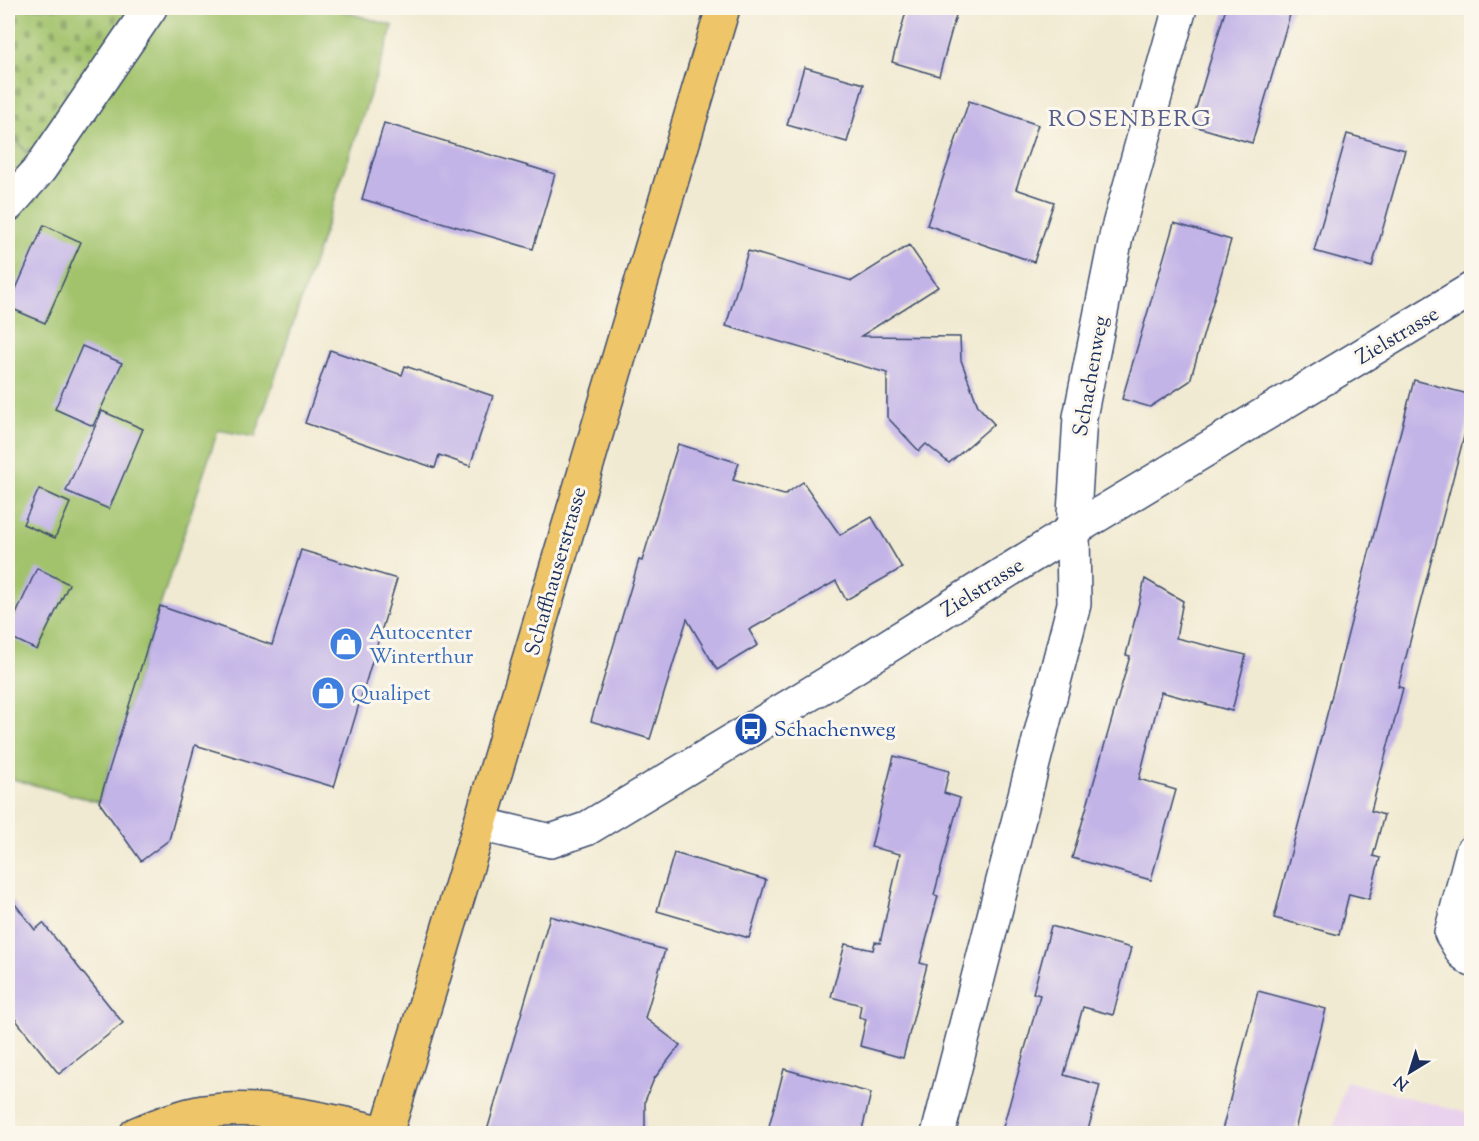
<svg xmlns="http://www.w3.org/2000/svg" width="1479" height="1141" font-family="'Sorts Mill Goudy',serif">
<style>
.built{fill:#e9d2ed}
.green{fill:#a2c36c;stroke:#5e7965;stroke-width:1.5}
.cemetery{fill:url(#cemetery-stones);stroke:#5e7965;stroke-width:1.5}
.building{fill:#c3b4e7}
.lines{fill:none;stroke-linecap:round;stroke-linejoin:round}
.minor-casing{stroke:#3b4b6f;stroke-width:36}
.major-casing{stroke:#3b4b6f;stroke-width:36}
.minor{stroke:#fff;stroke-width:33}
.major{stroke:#eec569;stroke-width:33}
.labels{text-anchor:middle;stroke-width:6;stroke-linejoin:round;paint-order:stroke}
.street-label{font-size:21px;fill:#1b2f5e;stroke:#fbf7ec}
.shop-label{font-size:21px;fill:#366cbe;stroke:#fbf7ec;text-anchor:start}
.transit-label{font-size:21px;fill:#164399;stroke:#fbf7ec;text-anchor:start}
.quarter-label{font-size:24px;letter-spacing:1.5px;fill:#565e8e;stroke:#fbf7ec}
</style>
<defs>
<pattern id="cemetery-stones" width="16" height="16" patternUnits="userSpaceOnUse" patternTransform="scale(1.5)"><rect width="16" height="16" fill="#a2c36c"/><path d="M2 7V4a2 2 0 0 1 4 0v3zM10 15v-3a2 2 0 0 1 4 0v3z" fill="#839f5c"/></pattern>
</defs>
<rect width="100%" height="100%" fill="#fbf7ec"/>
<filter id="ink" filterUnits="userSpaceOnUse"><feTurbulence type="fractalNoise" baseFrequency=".0167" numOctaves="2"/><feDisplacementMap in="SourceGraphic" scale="12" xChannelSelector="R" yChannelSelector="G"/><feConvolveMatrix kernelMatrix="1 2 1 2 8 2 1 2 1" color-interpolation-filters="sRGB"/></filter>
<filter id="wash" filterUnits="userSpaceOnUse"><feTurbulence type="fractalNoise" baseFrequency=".008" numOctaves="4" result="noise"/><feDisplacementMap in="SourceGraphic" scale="24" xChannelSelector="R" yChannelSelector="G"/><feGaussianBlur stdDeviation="1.35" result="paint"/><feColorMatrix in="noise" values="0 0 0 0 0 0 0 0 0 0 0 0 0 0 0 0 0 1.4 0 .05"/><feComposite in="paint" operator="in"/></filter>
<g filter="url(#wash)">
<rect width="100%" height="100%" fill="#f1ead2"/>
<!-- built -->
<path class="built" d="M1346,1081L1471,1114V1133H1332Z"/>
<!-- green -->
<path class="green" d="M150,8H343L342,11L393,26L255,437L218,430L160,606L99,802L8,778V129L39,169Z"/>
<!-- cemetery -->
<path class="cemetery" d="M8,8H150L40,169L8,129Z"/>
<g id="blocks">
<!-- building -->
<g class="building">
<path d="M907,8H958L939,76L892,62Z"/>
<path d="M1226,8H1292L1252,143L1191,125Z"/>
<path d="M804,67L864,84L847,142L787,125Z"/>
<path d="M969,101L1038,125L1016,189L1054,202L1034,262L927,225Z"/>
<path d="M384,123L555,174L533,249L362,199Z"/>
<path d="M1347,134L1405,150L1372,267L1314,251Z"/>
<path d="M1174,223L1231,240L1190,381L1150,407L1122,399Z"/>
<path d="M44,225L81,242L45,323L8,307Z"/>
<path d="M909,245L938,287L861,336L960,337L961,360L978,406L994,424L949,463L926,444L919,451L887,417V373L726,326L748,251L852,281Z"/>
<path d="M82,346L122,363L93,426L55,409Z"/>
<path d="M330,350L402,375L405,366L493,396L470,466L439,455L435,468L305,423Z"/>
<path d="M1414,380L1472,395V406L1398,687L1403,688L1371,811L1384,815L1373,856L1380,858L1369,899L1349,894L1339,935L1274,918Z"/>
<path d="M102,411L143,429L109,509L66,491Z"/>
<path d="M678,444L739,463L733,480L784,495L803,482L840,535L872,517L902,568L846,600L836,581L749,630L758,645L717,670L687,619L650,739L591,721L639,560L642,561Z"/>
<path d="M39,489L70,503L55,538L23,524Z"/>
<path d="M301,550L397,579L334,787L195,745L169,840L141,861L99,802L160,606L272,645Z"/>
<path d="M37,568L69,584L37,650L8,636V632Z"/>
<path d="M1145,579L1183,601L1176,638L1246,655L1232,711L1161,692L1139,779L1176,790L1151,880L1072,858L1130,656L1126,655Z"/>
<path d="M894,756L949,771L944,793L960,798L934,895L938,896L920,963L927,965L903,1058L860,1046L866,1019L859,1017L861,1005L831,997L845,944L873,950L875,942L880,943L900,854L871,847Z"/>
<path d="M674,853L766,880L749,938L657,911Z"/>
<path d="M8,895L35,930L43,923L123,1023L59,1074L8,1010Z"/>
<path d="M550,916L665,950L645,1018L680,1045L654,1079L645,1101V1134H486Z"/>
<path d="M1051,926L1131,948L1113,1015L1083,1007L1064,1075L1100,1085L1087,1134H1001L1040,995L1033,993Z"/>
<path d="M1258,991L1326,1009L1294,1134H1221Z"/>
<path d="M784,1069L871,1093L861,1134H767Z"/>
</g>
</g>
</g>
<g filter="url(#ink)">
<use href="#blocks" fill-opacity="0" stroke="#3b4b6f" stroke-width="1.5"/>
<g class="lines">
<!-- minor casing -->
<g class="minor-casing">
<g id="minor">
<path d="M8,205L40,169L150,8"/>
<path d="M480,824L551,841L586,829L853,668L1073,530L1472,289"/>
<path d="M1472,852L1451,933L1463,953L1472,960"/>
<path d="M938,1134L1074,604L1073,530L1080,417L1117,232L1180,8"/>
</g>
</g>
<!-- major casing -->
<g class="major-casing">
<g id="major">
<path d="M136,1134C157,1125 180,1116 203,1112C265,1103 325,1120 386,1133"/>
<path d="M386,1134L480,824L723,8"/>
</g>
</g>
<!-- minor -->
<use href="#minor" class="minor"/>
<!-- major -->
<use href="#major" class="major"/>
</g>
</g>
<!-- icons -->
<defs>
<g id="shop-disc" transform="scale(1.725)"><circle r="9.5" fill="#3f7fe0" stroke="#fbf7ec"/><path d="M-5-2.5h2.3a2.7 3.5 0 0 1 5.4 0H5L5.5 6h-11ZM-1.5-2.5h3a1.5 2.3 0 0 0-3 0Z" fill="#fff"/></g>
<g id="bus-disc" transform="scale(1.725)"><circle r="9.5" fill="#1a4fb4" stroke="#fbf7ec"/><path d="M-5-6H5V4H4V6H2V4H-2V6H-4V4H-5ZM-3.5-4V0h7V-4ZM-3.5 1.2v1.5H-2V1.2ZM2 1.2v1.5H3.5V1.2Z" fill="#fff"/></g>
</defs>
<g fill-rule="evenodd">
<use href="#shop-disc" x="346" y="644"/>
<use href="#shop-disc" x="328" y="693"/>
<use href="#bus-disc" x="751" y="729"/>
</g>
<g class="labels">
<!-- street labels -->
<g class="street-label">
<text transform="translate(1397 335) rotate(-31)" y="7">Zielstrasse</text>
<text transform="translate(1090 376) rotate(-80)" y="7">Schachenweg</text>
<text transform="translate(555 571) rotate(-74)" y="7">Schaffhauserstrasse</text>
<text transform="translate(982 587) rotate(-32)" y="7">Zielstrasse</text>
</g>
<!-- shop labels -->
<g class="shop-label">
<text x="369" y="639">Autocenter<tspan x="369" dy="24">Winterthur</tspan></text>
<text x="351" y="700">Qualipet</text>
</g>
<!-- transit labels -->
<g class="transit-label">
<text x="774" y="736">Schachenweg</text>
</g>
<!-- quarter labels -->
<g class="quarter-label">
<text x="1130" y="126">ROSENBERG</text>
</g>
</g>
<!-- margin -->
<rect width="1479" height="1141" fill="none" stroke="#fbf7ec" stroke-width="30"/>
<!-- north arrow -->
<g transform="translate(1410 1072) rotate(218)" stroke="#fbf7ec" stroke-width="4.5" paint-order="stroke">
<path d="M0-4.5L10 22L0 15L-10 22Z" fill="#1b2f5e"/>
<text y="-9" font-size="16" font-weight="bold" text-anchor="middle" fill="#1b2f5e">N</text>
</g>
</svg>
